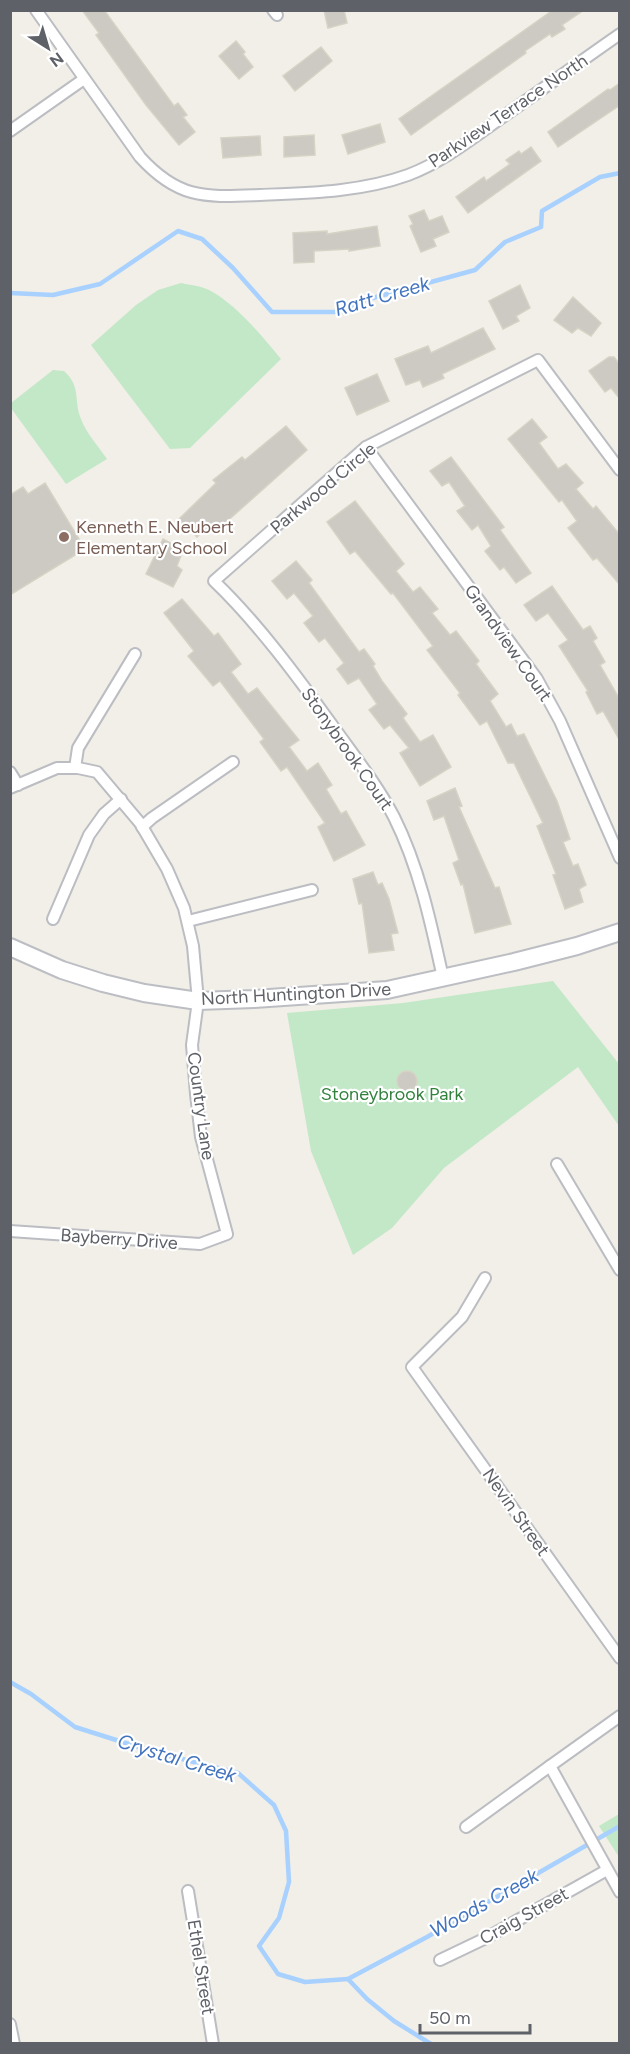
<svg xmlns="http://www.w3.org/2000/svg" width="630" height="2054" font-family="Figtree,sans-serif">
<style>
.green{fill:#c3e8c7}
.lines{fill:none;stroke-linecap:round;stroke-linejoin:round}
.stream{stroke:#a8d1ff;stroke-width:4.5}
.building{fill:#cccac3;stroke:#d6d2c5;stroke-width:1.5}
.street-casing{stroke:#bbbdc2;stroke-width:14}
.secondary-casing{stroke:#bcbec4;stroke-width:20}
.street{stroke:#fff;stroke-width:10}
.secondary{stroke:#fff;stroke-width:16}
.education-dot{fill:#8d6e63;stroke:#fff;stroke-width:2}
.labels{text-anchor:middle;stroke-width:4.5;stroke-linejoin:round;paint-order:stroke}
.street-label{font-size:18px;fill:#5e6167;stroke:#fff}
.education-label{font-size:18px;fill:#785e54;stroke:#fff;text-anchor:start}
.park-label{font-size:18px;fill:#32823e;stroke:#fff}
.water-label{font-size:20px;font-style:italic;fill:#4374be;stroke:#fff}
</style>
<rect width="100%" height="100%" fill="#f1efe7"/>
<!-- green -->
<g class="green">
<path d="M181,283C190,285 201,286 209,290C236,304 262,336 281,359L190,448L170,449L91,345L136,305L158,290Z"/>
<path d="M53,370L64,371C82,388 73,399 81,419C86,433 99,447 107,459L66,484L11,408V403Z"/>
<path d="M553,981L619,1064V1126L578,1067L444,1168L392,1228L353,1255L311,1151L287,1013L403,1003Z"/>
<path d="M619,1814V1857L599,1826Z"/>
</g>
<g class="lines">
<!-- stream -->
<g class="stream">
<path d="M10,293L53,295L100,284L178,231L202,239L233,268L272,312H341L358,302L475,270L505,242L541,227L542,211L600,177L620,173"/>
<path d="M10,1682L31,1694L75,1727L154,1752L238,1773L274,1805L286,1831L289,1882L279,1918L259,1946L278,1974L305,1982L348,1979L367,1999L394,2021L431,2044"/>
<path d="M348,1979L427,1937L620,1826"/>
</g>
</g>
<!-- building -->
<g class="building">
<path d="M82,10H104L174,106L178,103L187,115L183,117L195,132L179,145L146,105L96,35L99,33Z"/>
<path d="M324,10H344L347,23L328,28Z"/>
<path d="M553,10H584L562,25L565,29L552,37L550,34L525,51L526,53L411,135L399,119Z"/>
<path d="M236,41L245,52L243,54L253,67L239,79L219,56Z"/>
<path d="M321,47L332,61L295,91L283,76Z"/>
<path d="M620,83V105L558,147L548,132L608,89L610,90Z"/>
<path d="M380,124L385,142L348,154L342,135Z"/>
<path d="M314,135L315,155L284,157V137Z"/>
<path d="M260,136L261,155L223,158L221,138Z"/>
<path d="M531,147L541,161L468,213L456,197L484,177L486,181L510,164L506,160L519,151L521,154Z"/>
<path d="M424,210L429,221L442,216L449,232L433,239L436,246L421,252L410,226L413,224L409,216Z"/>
<path d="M377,226L380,246L349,251V249L314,251V262L294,263L293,233L327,231V234Z"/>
<path d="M520,285L530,308L516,316L519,321L503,329L489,301Z"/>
<path d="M573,297L601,323L591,336L578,328L572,333L554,320Z"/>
<path d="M483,328L495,349L442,374L444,378L423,387L420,380L406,385L395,359L428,346L431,353Z"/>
<path d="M609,357H614L620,365V399L611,388L605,392L589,371Z"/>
<path d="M377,374L389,401L357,415L345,388Z"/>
<path d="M532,419L547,437L539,443L558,469L566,464L583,483L576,489L593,509L596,506L620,535V585L597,558L593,560L568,528L577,521L562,500L559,502L508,439Z"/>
<path d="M286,426L307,450L215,532L207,528L197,537L178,520L216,483L213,480L242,457L245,460Z"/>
<path d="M451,457L504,527L500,530L531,573L516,583L504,567L500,570L485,551L491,546L478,525L472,530L457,511L465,506L449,482L442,486L430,471Z"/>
<path d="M45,483L85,549L10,595V495L23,487L28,494Z"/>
<path d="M355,501L404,564L396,571L413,592L420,587L438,609L432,613L450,635L456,631L479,661L476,664L498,694L490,701L506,727L511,724L517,736L524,734L557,801L570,839L563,842L573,866L578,864L586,885L579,889L583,902L565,909L553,875L556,874L537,826L543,823L514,763H508L487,721L480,725L458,695L460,693L427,650L433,646L393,593L391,594L355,551L350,554L327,522Z"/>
<path d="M163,539L183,550L177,566L182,570L173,587L146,574Z"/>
<path d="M296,561L312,580L309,583L359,652L364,649L375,664L373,666L382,681L407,714L403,718L420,742L433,735L451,767L420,786L400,753L409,748L390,725L384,729L369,710L377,704L359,678L348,684L337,669L344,663L325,638L319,642L304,623L313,616L294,593L287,599L272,581Z"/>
<path d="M552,586L583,630L590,626L597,638L593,641L605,662L600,665L620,700V741L603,711L597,714L586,692L588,691L559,646L568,640L548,613L536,621L524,605Z"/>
<path d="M182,599L214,636L218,633L241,664L231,672L248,694L257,688L299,740L289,747L307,771L318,763L332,785L326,789L341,814L346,811L365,845L334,861L318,827L325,823L287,767L281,771L260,742L264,739L220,681L213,686L188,656L194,651L164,613Z"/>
<path d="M455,788L462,806L459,807L495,888L499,887L511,924L475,933L463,884L461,885L453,863L459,860L444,816L434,820L427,801Z"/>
<path d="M373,872L378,885L382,883L389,899L398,933L391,934L394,950L369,953L362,903L359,904L353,879Z"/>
<circle cx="407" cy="1081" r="10"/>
</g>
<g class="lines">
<!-- street casing -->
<g class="street-casing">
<g id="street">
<path d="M36,10L140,157C179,200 206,197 260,195C309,193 361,192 408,175C443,162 474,137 504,116C543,89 581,61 620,34"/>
<path d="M273,10L277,15"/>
<path d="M10,131L84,79"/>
<path d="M366,447L537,679L560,721L620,858"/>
<path d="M75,768L78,748L135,654"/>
<path d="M10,772L18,785"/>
<path d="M10,788L57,768H78L97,772L140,823L167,869L184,908L193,946L198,1001L192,1045L196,1094L201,1137L227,1234L200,1244L10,1231"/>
<path d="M142,827L152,818L233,762"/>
<path d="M53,919L89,835L104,814L121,799"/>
<path d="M188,921L312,890"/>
<path d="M443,978C431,923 419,867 394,817C378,786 355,757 335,729C299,679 258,623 214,581L366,447L538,360L620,470"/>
<path d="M557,1164L620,1270"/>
<path d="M485,1278L462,1317L412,1367L620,1658"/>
<path d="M620,1716L550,1766L620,1892"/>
<path d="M466,1827L550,1766"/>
<path d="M188,1891L213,2044"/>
<path d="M440,1960L486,1938L607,1870"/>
<path d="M10,2024L14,2044"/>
</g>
</g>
<!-- secondary casing -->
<g class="secondary-casing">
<path id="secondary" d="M10,947L62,970L103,983L144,993L198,1001L254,999L387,990L514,962L577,946L620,932"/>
</g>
<!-- street -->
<use href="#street" class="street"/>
<!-- secondary -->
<use href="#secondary" class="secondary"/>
</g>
<!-- markers -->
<circle class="education-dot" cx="64" cy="537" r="6"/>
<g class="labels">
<!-- street labels -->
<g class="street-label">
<text transform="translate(508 111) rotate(-34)" y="6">Parkview Terrace North</text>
<text transform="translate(323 488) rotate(-40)" y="6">Parkwood Circle</text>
<text transform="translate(508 643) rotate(55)" y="6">Grandview Court</text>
<text transform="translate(347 749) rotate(55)" y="6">Stonybrook Court</text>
<text transform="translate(296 994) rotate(-3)" y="6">North Huntington Drive</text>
<text transform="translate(201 1106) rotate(82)" y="6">Country Lane</text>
<text transform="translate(119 1239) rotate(4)" y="6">Bayberry Drive</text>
<text transform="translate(516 1512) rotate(55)" y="6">Nevin Street</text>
<text transform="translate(524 1916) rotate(-29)" y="6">Craig Street</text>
<text transform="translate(201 1967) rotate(81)" y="6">Ethel Street</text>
</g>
<!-- education labels -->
<g class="education-label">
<text x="76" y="533">Kenneth E. Neubert<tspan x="76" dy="21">Elementary School</tspan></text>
</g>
<!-- park labels -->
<g class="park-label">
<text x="392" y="1100">Stoneybrook Park</text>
</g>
<!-- water labels -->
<g class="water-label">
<text transform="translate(382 296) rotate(-16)" y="7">Ratt Creek</text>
<text transform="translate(177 1758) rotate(17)" y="7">Crystal Creek</text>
<text transform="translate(484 1903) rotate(-29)" y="7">Woods Creek</text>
</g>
</g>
<!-- border -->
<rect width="630" height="2054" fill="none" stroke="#5e6167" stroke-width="24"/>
<!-- north arrow -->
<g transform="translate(48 48) rotate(143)" stroke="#ffffff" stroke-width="4.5" paint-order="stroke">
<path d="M0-4.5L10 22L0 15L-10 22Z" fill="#5e6167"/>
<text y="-9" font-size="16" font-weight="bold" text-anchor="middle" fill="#5e6167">N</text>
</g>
<!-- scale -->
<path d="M420 2024v9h110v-9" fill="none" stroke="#5e6167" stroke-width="3"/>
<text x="429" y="2024" font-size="18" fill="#5e6167" stroke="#ffffff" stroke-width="4.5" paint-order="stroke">50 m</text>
</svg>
